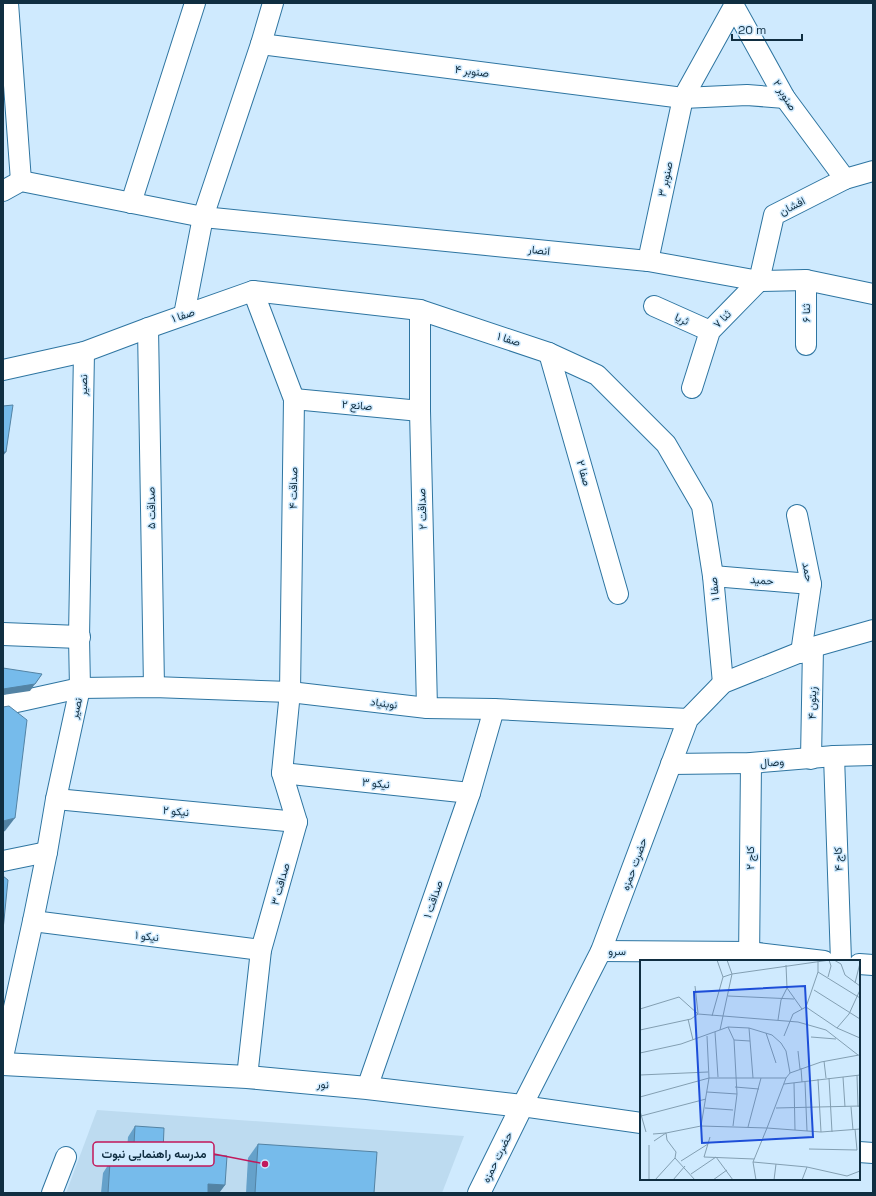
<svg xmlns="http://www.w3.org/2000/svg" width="876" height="1196" font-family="'Space Grotesk',Vazirmatn,sans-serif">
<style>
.built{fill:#bddbf0}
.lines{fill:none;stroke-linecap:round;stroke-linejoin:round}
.minor-casing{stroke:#2e75a1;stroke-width:22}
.tertiary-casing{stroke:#2e75a1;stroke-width:24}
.secondary-casing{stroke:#2e75a1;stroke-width:24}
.minor{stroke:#fff;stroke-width:20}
.tertiary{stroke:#fff;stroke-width:22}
.secondary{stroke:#fff;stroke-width:22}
.wall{fill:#65a1ca}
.shaded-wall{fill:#5383a4}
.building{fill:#76bbeb;stroke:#5383a4}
.labels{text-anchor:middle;stroke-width:3;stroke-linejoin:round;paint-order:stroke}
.street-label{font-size:11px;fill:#102e41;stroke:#cfeafe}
.inset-road{fill:none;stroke:#839fb2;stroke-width:1}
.view{fill:#1d4ed8;fill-opacity:0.15;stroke:#1d4ed8;stroke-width:2}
.inset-edge{fill:none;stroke:#102e41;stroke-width:2}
.leader{fill:none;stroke:#c2185b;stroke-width:1.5}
.callout-dot{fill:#c2185b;stroke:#cfeafe;stroke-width:1.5}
.callout{fill:#cfeafe;stroke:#c2185b;stroke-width:1.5}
.callout-label{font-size:12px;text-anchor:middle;font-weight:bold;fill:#102e41}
</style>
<rect width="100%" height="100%" fill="#cfeafe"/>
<!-- built -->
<path class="built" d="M97,1110L464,1136L442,1193H66Z"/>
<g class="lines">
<!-- minor casing -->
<g class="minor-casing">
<g id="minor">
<path d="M8,3L21,181"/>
<path d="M734,6L785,98L845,179"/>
<path d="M261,44L683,98L747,95L785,98"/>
<path d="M3,191L21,181L203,217L648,261L759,281L806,280L873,294"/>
<path d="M131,203L195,3"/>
<path d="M648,261L683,98L734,6V3"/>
<path d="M806,280V345"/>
<path d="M654,306L710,331"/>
<path d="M420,310V411L427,708"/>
<path d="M184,315L203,217L261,44L273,3"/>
<path d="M148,328L154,687"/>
<path d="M549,353L618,594"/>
<path d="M3,370L84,352L148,328L253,291L420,310L549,353L597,375L666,444L702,506L713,576L723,683"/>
<path d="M692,388L710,331L759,281L774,215L845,179L873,171"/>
<path d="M294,399L420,411"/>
<path d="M797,515L811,584L801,653"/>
<path d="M713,576L811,584"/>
<path d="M3,705L80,688L154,687L290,692L427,708L494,709L688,719"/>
<path d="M834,756L841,961"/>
<path d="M811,759L813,647"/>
<path d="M671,764L751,763L834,756L873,755"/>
<path d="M282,773L470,793"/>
<path d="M56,799L297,822"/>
<path d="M3,861L47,852"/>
<path d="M33,921L261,950"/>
<path d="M601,951L750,952L824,961"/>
<path d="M749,961L751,763"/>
<path d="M859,964L873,965"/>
<path d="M3,1057L33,921L47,852L56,799L80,688L79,637L84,352"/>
<path d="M247,1077L261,950L297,822L282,773L290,692L294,399L253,291"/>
<path d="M367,1088L470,793L494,709"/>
<path d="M641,1123L522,1106L601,951L688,719L723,683L813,647L873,630"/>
<path d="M859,1152L873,1153"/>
<path d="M52,1193L66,1157"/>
</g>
</g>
<!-- tertiary casing -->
<g class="tertiary-casing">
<path id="tertiary" d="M3,634L79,637"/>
</g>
<!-- secondary casing -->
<g class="secondary-casing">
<path id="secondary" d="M3,1064L247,1077L367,1088L522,1106L479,1193"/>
</g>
<!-- minor -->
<use href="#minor" class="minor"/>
<!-- tertiary -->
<use href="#tertiary" class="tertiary"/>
<!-- secondary -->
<use href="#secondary" class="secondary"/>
</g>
<!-- wall -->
<g class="wall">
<path d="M135,1126L163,1152L225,1185L219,1193H101L103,1173L110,1162L126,1163L128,1137Z"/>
<path d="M258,1144L374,1193H246L248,1158Z"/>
</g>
<!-- shaded-wall -->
<g class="shaded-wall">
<path d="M3,452H6L3,456Z"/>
<path d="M42,674L30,691L3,695V689Z"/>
<path d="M15,818L5,831L3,832V821Z"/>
<path d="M208,1184L225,1185L219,1193H202Z"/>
</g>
<!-- building -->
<g class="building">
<path d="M13,405L6,452H3V406Z"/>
<path d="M3,668L42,674L35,684L3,689Z"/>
<path d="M9,706L27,720L15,818L3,821V707Z"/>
<path d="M3,876L8,880L3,930Z"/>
<path d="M135,1126L164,1128L163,1152L227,1156L225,1185L208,1184V1193H108L110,1162L133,1163Z"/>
<path d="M258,1144L377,1152L374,1193H255Z"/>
</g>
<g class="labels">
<!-- street labels -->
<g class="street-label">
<text transform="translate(472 71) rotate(7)" y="4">صنوبر ۴</text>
<text transform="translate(785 95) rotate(58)" y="4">صنوبر ۲</text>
<text transform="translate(665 179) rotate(-78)" y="4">صنوبر ۳</text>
<text transform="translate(792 206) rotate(-27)" y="4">افشان</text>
<text transform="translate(539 250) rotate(6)" y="4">انصار</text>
<text transform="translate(806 313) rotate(-91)" y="4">ثنا ۶</text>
<text transform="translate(183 315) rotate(-19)" y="4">صفا ۱</text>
<text transform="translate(682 319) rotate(24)" y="4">ثریا</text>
<text transform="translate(722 319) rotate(-46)" y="4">ثنا ۷</text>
<text transform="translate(509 339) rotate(18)" y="4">صفا ۱</text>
<text transform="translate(83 385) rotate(-89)" y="4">نصیر</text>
<text transform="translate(357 405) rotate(5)" y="4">صانع ۲</text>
<text transform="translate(584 473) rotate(74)" y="4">صفا ۲</text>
<text transform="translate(293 488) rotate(-89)" y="4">صداقت ۴</text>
<text transform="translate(151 508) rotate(-91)" y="4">صداقت ۵</text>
<text transform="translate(422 509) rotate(-92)" y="4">صداقت ۲</text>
<text transform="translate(808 572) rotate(80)" y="4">حمد</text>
<text transform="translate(762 580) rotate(5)" y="4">حمید</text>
<text transform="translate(714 589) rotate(-96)" y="4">صفا ۱</text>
<text transform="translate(384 703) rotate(7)" y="4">نوبنیاد</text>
<text transform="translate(812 703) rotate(-89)" y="4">زیتون ۴</text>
<text transform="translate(76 708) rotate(-77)" y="4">نصیر</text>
<text transform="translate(772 762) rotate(-4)" y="4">وصال</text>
<text transform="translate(376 783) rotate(6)" y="4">نیکو ۳</text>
<text transform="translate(176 811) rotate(6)" y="4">نیکو ۲</text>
<text transform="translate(750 858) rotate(-90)" y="4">کاج ۲</text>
<text transform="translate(838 859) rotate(-92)" y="4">کاج ۴</text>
<text transform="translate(634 864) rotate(-70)" y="4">حضرت حمزه</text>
<text transform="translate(280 884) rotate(-74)" y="4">صداقت ۳</text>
<text transform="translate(433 899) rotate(-71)" y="4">صداقت ۱</text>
<text transform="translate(147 936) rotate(7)" y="4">نیکو ۱</text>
<text x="617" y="955">سرو</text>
<text transform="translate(323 1084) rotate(5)" y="4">نور</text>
<text transform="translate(497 1157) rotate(-64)" y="4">حضرت حمزه</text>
</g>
</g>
<!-- overview -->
<g transform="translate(640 960)">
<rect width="220" height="220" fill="#cfeafe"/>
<path class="inset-road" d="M194,0L201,4L205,15L220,26M178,12L220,38M83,17L92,14L87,0M188,17L191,6L189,0M215,23L220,3M55,26L58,53M147,28L162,49M174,30L220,59M88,36L154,39M166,47L197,68L220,78M0,49L39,37L58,54M72,56L83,17L77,0M48,59L53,80M138,60L141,40L147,28L146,5M88,67L94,80L97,134L93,166M109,68L113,118M197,68L209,54L220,30M0,70L51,59L58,54L158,62L186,70L218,95M80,70L92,14L190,0M75,72L78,117M126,73L136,103M144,76L153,54L166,47L178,12V0M171,77L196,79M94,80L110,81M158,91L160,109M0,93L41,84L88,67L109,68L132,75L141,83L146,91L150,113M219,95L181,102L150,113L146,118L127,168L181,172L220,169M184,101L186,118M161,108L162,122M0,115L68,112M217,115L218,147M203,117L205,147M189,118L192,172M178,119L181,172M165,122L167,171M154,123L155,170M144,124L220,115M95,127L119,129M67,132L97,134M0,137L69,118H146M211,147L213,170M65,148L93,150M136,148L220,146M0,151L6,172M1,156L66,139M61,166L69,118L67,76M108,167L121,118M26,173L61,166L127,168L113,202L116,220M13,174L26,173L14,181M70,177L64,197L114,199M9,185V220M169,189L217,190L215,169M35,198L55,220M41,201L68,184M113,202L167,207L207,216L220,211M51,214L76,197L93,220M15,220L35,198L36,192L27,180L26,173M33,220L45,206M73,220L87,210M134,220L136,204M162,220L167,207"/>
<path class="view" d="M165,26L173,177L62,183L54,32Z"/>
<rect width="220" height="220" class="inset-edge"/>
</g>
<!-- callouts -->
<path class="leader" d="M265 1164L214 1154"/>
<circle class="callout-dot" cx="265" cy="1164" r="4"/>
<rect class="callout" x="93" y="1142" width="121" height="24" rx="4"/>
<g class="callout-label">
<text x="154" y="1158">مدرسه راهنمایی نبوت</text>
</g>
<!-- border -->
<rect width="876" height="1196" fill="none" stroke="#102e41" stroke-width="8"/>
<!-- scale -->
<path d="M732 34v6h70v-6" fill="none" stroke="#102e41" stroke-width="2"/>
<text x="738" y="34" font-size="12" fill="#102e41" stroke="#cfeafe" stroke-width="3" paint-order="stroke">20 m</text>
</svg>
